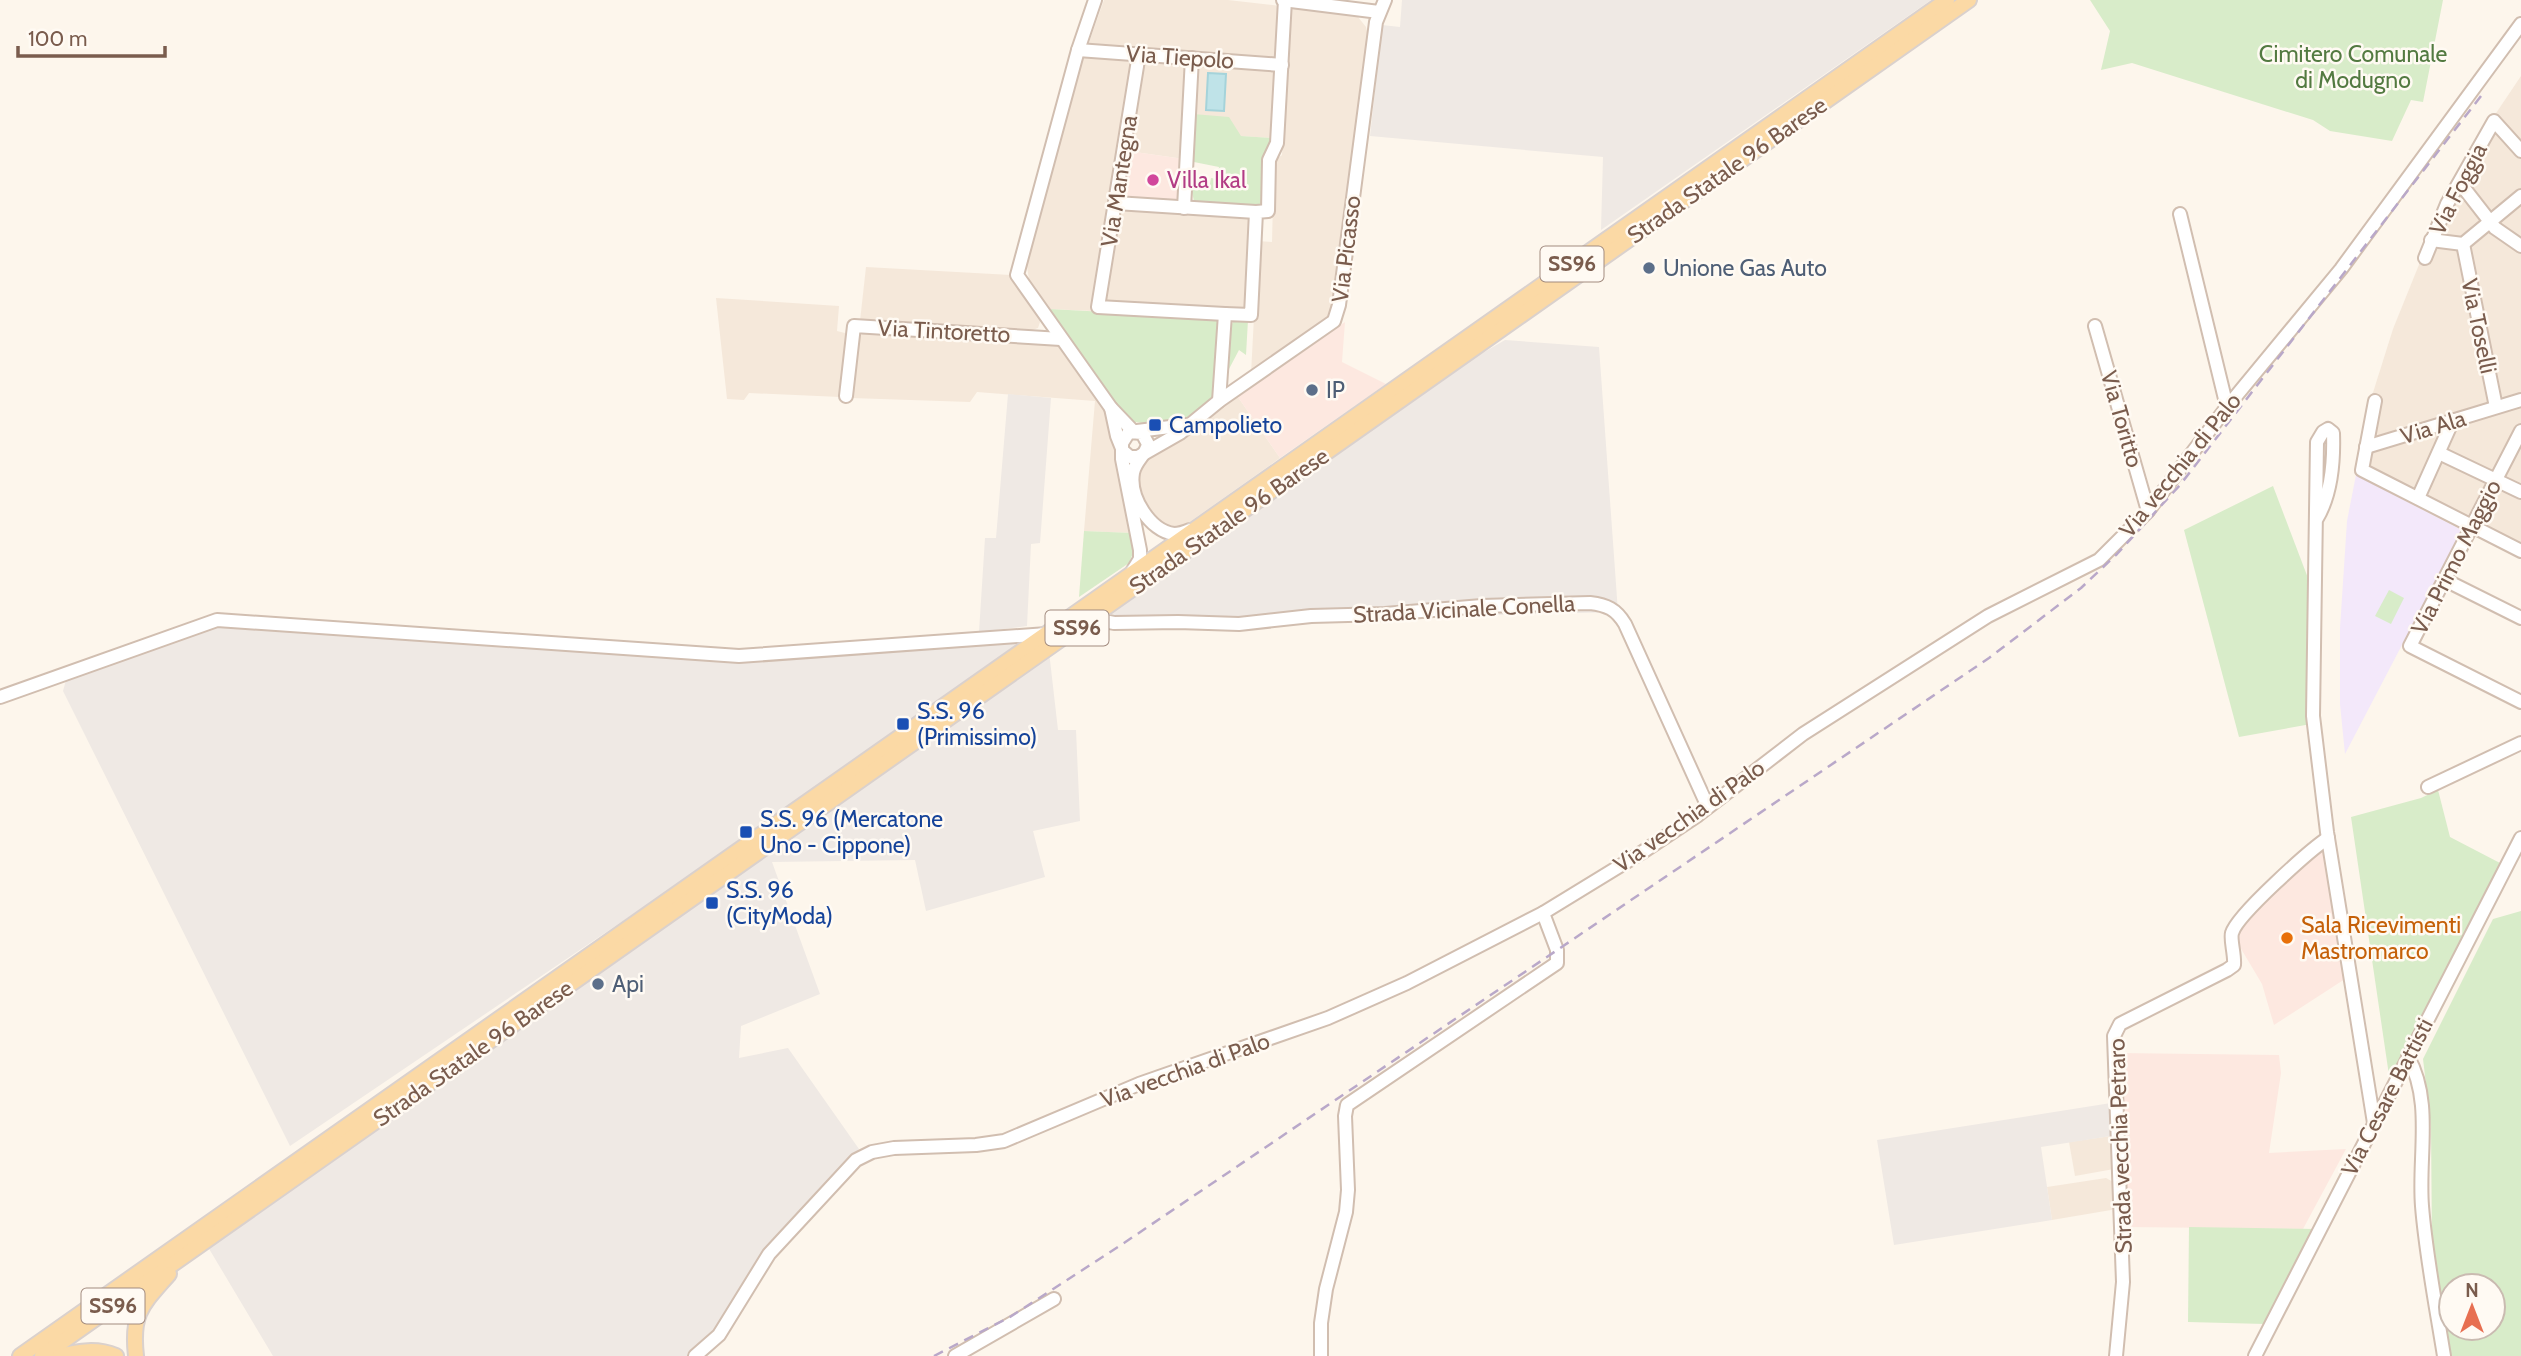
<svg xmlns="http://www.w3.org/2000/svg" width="2521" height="1356" font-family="Cabin,sans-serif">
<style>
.residential{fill:#f5e8da}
.commercial{fill:#fde8e0}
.industrial{fill:#efe9e4}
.education{fill:#f3e8fa}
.green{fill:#d8ecc9;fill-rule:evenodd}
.water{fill:#bfe3e8;stroke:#a5d3da;stroke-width:2}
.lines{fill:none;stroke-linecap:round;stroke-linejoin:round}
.minor-casing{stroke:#d1beb0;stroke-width:16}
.major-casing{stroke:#dad1cd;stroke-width:18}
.minor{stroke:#fff;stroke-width:12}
.major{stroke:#fbd9a5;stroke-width:14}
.rail{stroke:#b9a8c9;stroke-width:2.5;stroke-dasharray:10 7;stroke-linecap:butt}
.hotel-dot{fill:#d1479c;stroke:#fffaf3;stroke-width:2.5}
.service-dot{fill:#5c6f8a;stroke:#fffaf3;stroke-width:2.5}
.transit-dot{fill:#1a4fb4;stroke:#fffaf3;stroke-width:2.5}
.food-dot{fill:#e8710a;stroke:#fffaf3;stroke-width:2.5}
.labels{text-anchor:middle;stroke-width:5;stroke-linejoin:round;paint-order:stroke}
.shield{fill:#fffaf3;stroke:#a28b7f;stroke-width:2}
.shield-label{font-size:21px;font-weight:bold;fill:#7a5c4d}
.park-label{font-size:23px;fill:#537a41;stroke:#fffaf3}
.street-label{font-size:23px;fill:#7a5c4d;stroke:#fffaf3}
.hotel-label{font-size:23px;fill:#b23c85;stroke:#fffaf3;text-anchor:start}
.service-label{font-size:23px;fill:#4e5e75;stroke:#fffaf3;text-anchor:start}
.transit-label{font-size:23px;fill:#164399;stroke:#fffaf3;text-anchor:start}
.food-label{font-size:23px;fill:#c56008;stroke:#fffaf3;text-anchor:start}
</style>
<rect width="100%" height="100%" fill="#fdf6ec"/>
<!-- residential -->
<g class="residential">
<path d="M1104,0H1228L1281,6L1279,61L1087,48Z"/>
<path d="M1289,8L1358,17L1366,27L1368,36L1332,316L1251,374L1258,241L1272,242L1274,161L1282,155Z"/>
<path d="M1084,55L1135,58L1093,311L1049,309L1029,280L1027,266Z"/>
<path d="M1142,58L1189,60L1184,159L1128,151Z"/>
<path d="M1196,62L1272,68L1277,72L1273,138L1240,136L1193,114Z"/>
<path d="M2521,76V557L2462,530L2356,475L2365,418L2393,329L2431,235L2480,137Z"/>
<path d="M1120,207L1252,215L1247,312L1104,304Z"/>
<path d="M866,267L1011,275L1039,315L1040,322L1038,328L1029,331L860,321Z"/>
<path d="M716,298L839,306L837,331L845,333L847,337L840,397L749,393L744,400L727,399Z"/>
<path d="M863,333L1058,344L1102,405L1109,421L1133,533L1084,531L1095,401L977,392L970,402L851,398L859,337Z"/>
<path d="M1238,397L1280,458L1181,528L1167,526L1156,520L1144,504L1138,489L1137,473L1141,465Z"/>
<path d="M2111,1136L2114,1169L2075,1176L2069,1142Z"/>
<path d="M2106,1178L2115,1183L2117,1209L2052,1220L2047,1187Z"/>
</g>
<!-- commercial -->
<g class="commercial">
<path d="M1128,151L1184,159L1182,204L1121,200Z"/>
<path d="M1345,322L1342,362L1386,384L1280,458L1238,397Z"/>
<path d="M2319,850H2324L2345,979L2274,1025L2262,984L2237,942V928L2278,885Z"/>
<path d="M2118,1053L2279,1055L2281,1073L2269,1153L2346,1149L2303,1229L2126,1227Z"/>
</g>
<!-- industrial -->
<g class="industrial">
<path d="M1402,0H1931L1601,230L1603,157L1370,136L1382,25L1400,27Z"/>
<path d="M1505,340L1599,347L1618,612L1093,625L1462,365Z"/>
<path d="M1008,394L1051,398L1040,543L1031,544L1027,626L979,632L985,538H996Z"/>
<path d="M217,620L739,656L1047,634L1058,730H1076L1080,821L1033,831L1045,877L926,911L915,860L772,862L820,994L741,1026L739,1058L788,1048L859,1149L734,1311L693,1356H273L205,1242L313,1175L1025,649L290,1146L63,691L68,673Z"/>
<path d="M2111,1103V1136L2041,1147L2052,1220L1894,1245L1877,1140Z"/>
</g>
<!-- education -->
<path class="education" d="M2356,475L2462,530L2345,754L2340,704V628L2347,521Z"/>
<!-- green -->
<g class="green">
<path d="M2090,0H2443L2423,102L2411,100L2392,141L2330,131L2313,120L2132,63L2101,70L2110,31Z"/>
<path d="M1193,114L1229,117L1241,136L1273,138L1262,204L1258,207L1194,201L1190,184ZM1194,162L1219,167L1217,179L1211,178L1210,184L1192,181Z"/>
<path d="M1049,309L1221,318L1218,398C1194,415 1186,425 1155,424C1146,423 1136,423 1127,420Z"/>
<path d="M1236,319L1248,320L1246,355L1239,350L1229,369L1230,326Z"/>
<path d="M2273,486L2311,586V724L2239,737L2184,530Z"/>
<path d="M1084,531L1133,533L1135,548L1129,563L1079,597Z"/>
<path d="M2389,590L2404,598L2391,624L2375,616Z"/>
<path d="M2438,790L2450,837L2500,863L2390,1082L2351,817L2421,798Z"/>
<path d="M2521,911V1356H2450L2432,1249L2431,1126L2423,1059L2493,919ZM2451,1286H2493V1328H2451Z"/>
<path d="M2189,1227L2315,1229L2265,1324L2188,1322Z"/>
</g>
<!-- water -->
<path class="water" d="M1208,73L1226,74L1224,111L1206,110Z"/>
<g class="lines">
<!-- minor casing -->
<g class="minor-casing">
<g id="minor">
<path d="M1095,0L1078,50L1017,275L1111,408L1133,431"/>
<path d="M1283,0L1379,12"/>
<path d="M1078,50L1282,65"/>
<path d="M1139,54L1098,307L1225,314"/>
<path d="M2460,183L2495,228L2521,246"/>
<path d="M1116,203L1256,212"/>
<path d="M1184,208L1192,58"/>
<path d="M2180,214L2227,407"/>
<path d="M2431,240L2463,244L2521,196"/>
<path d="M2463,244L2496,407"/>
<path d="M2425,258L2447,204L2494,121L2521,151"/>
<path d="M2095,326L2148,511"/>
<path d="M846,396L854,326L1061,339"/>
<path d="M1219,401L1225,314L1251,315L1256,212L1268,211L1269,160L1277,143L1285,0"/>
<path d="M2375,401L2362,470L2521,551"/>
<path d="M1111,408L1117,436L1123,451L1130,457H1138L1180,433L1219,401L1334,321L1339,305L1376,22L1385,0"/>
<path d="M1137,431L1187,425"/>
<path d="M2521,431L2410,646L2521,702"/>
<path d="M2366,447L2521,400"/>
<path d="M2439,453L2521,492"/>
<path d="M2418,498L2453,420"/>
<path d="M2316,520C2331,496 2334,462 2333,433L2328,429L2323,432L2317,442L2313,716L2327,832L2374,1123"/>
<path d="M1132,572L1140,559V550L1122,459V443L1129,432L1142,433L1148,444C1146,455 1135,461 1133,473C1129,497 1150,531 1174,534C1180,534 1185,532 1190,530"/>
<path d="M2445,580L2521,618"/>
<path d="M1098,614L1104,621L1114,623L1178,622L1239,624L1311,616L1385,614L1482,606L1590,603C1607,605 1616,609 1625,624L1708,807"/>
<path d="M0,697L217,620L739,656L1047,634"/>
<path d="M2428,787L2521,743"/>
<path d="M2408,1057C2433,1101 2418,1157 2422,1206C2426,1256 2436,1306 2444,1356"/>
<path d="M695,1356L719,1335L769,1254L856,1160L872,1152L894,1148L976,1145L1004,1141L1139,1084L1328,1018L1407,983L1543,913L1641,853L1698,815L1803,734L1988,616L2099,560L2148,511L2227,407L2341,269L2521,24"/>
<path d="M955,1356L1054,1299"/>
<path d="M1321,1356V1323L1326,1289L1346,1212L1348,1190L1345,1116L1347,1105L1557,963V950L1543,913"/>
<path d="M2116,1356L2123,1282L2114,1036L2120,1024L2227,970L2234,965C2235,954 2230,940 2232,933C2237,915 2310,850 2328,838"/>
<path d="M2255,1356L2521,838"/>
</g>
</g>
<!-- major casing -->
<g class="major-casing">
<g id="major">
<path d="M20,1356L1947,0"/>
<path d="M42,1356L1969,0"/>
<path d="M60,1356C79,1351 97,1348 116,1356"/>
<path d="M136,1356C131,1313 142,1305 169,1274"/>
</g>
</g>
<!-- minor -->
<use href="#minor" class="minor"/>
<!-- major -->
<use href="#major" class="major"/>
<!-- rail -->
<path class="rail" d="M934,1356L1010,1317L1124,1243L1989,658L2081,588L2117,554L2180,485L2481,96"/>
</g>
<!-- markers -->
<circle class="hotel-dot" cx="1153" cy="180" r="7"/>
<g class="service-dot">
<circle cx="1649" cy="268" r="7"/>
<circle cx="1312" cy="390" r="7"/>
<circle cx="598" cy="984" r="7"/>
</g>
<g class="transit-dot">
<rect x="1148" y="418" width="14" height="14" rx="3.5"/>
<rect x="896" y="717" width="14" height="14" rx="3.5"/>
<rect x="739" y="825" width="14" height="14" rx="3.5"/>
<rect x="705" y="896" width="14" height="14" rx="3.5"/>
</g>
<circle class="food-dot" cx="2287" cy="938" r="7"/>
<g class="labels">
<!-- shield labels -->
<g class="shield">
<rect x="1540.5" y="246.5" width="63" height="35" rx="5"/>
<rect x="1045.5" y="610.5" width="63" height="35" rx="5"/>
<rect x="81.5" y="1288.5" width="63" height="35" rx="5"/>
</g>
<g class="shield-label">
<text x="1572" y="271">SS96</text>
<text x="1077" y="635">SS96</text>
<text x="113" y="1313">SS96</text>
</g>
<!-- park labels -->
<g class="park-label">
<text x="2353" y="62">Cimitero Comunale<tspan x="2353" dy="26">di Modugno</tspan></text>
</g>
<!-- street labels -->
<g class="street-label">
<text transform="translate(1180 57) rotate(4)" y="8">Via Tiepolo</text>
<text transform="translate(1727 170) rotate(-35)" y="8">Strada Statale 96 Barese</text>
<text transform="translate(1119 181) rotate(-81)" y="8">Via Mantegna</text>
<text transform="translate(2458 189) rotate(-63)" y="8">Via Foggia</text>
<text transform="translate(1346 249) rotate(-83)" y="8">Via Picasso</text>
<text transform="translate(2479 326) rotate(78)" y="8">Via Toselli</text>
<text transform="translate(944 331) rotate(3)" y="8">Via Tintoretto</text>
<text transform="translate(2122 419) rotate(74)" y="8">Via Toritto</text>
<text transform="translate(2433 427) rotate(-17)" y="8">Via Ala</text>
<text transform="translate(2180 465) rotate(-51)" y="8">Via vecchia di Palo</text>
<text transform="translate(1229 521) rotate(-35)" y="8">Strada Statale 96 Barese</text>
<text transform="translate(2456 557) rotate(-63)" y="8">Via Primo Maggio</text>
<text transform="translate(1464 609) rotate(-3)" y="8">Strada Vicinale Conella</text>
<text transform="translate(1689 816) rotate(-35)" y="8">Via vecchia di Palo</text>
<text transform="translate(473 1053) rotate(-35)" y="8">Strada Statale 96 Barese</text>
<text transform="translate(1185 1070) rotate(-20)" y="8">Via vecchia di Palo</text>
<text transform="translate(2387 1097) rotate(-63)" y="8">Via Cesare Battisti</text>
<text transform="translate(2120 1146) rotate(-92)" y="8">Strada vecchia Petraro</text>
</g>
<!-- hotel labels -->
<g class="hotel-label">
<text x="1167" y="188">Villa Ikal</text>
</g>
<!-- service labels -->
<g class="service-label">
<text x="1663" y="276">Unione Gas Auto</text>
<text x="1326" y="398">IP</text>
<text x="612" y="992">Api</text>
</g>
<!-- transit labels -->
<g class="transit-label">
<text x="1169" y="433">Campolieto</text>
<text x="917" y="719">S.S. 96<tspan x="917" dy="26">(Primissimo)</tspan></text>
<text x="760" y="827">S.S. 96 (Mercatone<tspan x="760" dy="26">Uno - Cippone)</tspan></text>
<text x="726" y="898">S.S. 96<tspan x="726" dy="26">(CityModa)</tspan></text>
</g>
<!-- food labels -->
<g class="food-label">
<text x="2301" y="933">Sala Ricevimenti<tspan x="2301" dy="26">Mastromarco</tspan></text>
</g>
</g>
<!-- north arrow -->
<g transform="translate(2472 1307)"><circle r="33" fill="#fffaf3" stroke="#cabbb1" stroke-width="2"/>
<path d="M0-5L12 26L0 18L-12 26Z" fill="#e76f51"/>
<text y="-10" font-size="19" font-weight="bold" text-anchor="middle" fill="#7a5c4d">N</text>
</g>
<!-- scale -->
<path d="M18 46v10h147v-10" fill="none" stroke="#7a5c4d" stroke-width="3.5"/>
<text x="28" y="46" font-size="21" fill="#7a5c4d" stroke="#fffaf3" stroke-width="5" paint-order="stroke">100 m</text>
</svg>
